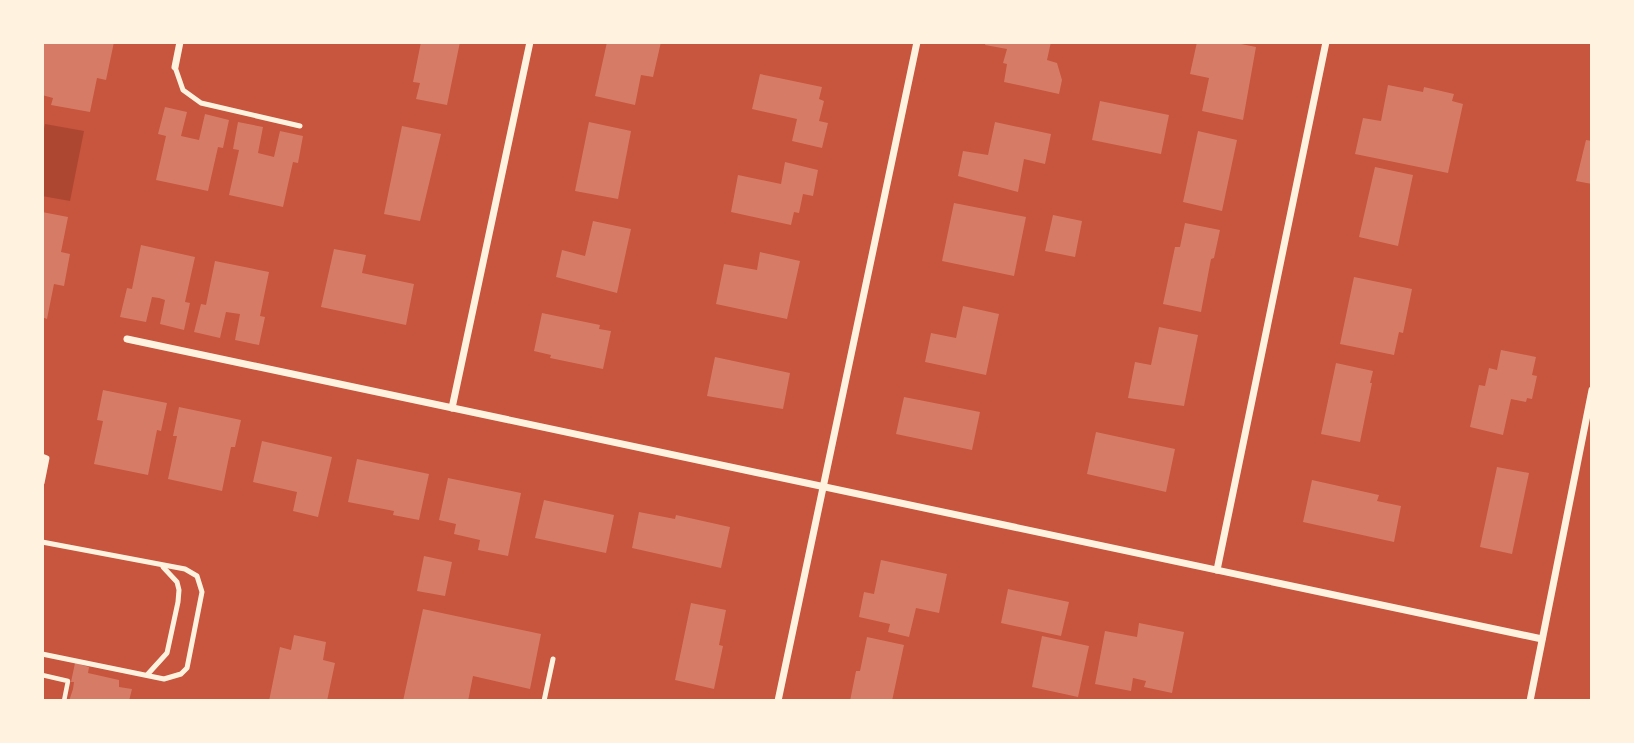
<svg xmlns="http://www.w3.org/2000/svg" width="1634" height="743" font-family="'DejaVu Sans',sans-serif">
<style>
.green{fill:#ae4732}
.building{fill:#d67c66}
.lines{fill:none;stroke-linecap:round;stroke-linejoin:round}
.path{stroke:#fff3e0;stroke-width:4.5}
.service{stroke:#fff3e0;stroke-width:5}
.minor{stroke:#fff3e0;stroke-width:7}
</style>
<rect width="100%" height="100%" fill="#c8553d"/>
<!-- green -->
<path class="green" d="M45,124L84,131L70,201L42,196V138Z"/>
<!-- building -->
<g class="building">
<path d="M42,42H114L106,80L97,78L90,112L51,105L53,98L42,95Z"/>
<path d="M421,42H460L447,105L416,99L420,83L413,82Z"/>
<path d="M607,42H661L653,77L641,75L635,105L595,96Z"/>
<path d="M986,42H1051L1047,60L1057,63L1062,80L1059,94L1004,82L1007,64L1003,63L1007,49L985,45Z"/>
<path d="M1197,42H1231L1256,47L1243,120L1202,111L1209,78L1190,74Z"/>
<path d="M760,74L822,87L819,99L824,101L819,121L828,123L822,148L792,141L797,119L752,109Z"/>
<path d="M1388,85L1423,92L1424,87L1454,94L1452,101L1463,104L1448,173L1355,154L1363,118L1381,121Z"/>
<path d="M1100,101L1169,115L1161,154L1092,140Z"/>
<path d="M165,107L187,112L181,136L199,140L205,114L229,120L223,148L218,147L208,191L156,180L166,136L158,134Z"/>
<path d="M238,122L263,127L258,153L274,157L280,131L303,136L298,163L293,162L283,207L229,195L239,150L233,149Z"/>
<path d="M589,122L631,131L618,199L575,191Z"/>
<path d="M995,122L1051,134L1045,164L1024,159L1018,192L958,176L963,151L988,155Z"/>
<path d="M402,126L441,134L420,221L384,214Z"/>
<path d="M1198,131L1237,140L1222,211L1183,202Z"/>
<path d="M1586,140L1592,141V184L1576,181Z"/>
<path d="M785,162L818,170L813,196L803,194L799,213L794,212L791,225L731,212L738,175L781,184Z"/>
<path d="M1375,167L1413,175L1398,246L1359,237Z"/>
<path d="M954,203L1026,217L1014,276L942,261Z"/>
<path d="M42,212L68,217L61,252L70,254L64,286L54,284L47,319L42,317Z"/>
<path d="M1053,215L1082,221L1075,257L1045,251Z"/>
<path d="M593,221L631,229L617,293L556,277L562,250L585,256Z"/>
<path d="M1185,223L1220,230L1214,258L1211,259L1201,312L1163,304L1175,247H1180Z"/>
<path d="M141,245L195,257L185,302L190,303L184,330L160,324L165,300L159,298L152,297L146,322L120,317L127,288L132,289Z"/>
<path d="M334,249L366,255L362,273L414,284L406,325L321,307Z"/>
<path d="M760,252L800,261L787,319L716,304L724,264L757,270Z"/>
<path d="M215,261L269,272L260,316L265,317L259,345L235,340L240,314L226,312L220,338L194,332L201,304L206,305Z"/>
<path d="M1354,277L1412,289L1403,333L1399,332L1394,355L1340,344Z"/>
<path d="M963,306L999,314L986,375L925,362L931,333L956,338Z"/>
<path d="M542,313L600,325L599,329L611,331L603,369L550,358L551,355L534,351Z"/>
<path d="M1159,327L1198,335L1184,406L1128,398L1135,362L1151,365Z"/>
<path d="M1501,350L1536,357L1532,375L1537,376L1532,399L1527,398L1526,402L1511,399L1503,435L1470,427L1479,385L1485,386L1489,368L1497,370Z"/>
<path d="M715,357L790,373L783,409L707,396Z"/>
<path d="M1336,363L1373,371L1370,383H1372L1360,442L1321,434Z"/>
<path d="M103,390L167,403L161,431L157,430L148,475L94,464L103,421L97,420Z"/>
<path d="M904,397L980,412L972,450L896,434Z"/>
<path d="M179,407L241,420L235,447H231L222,491L168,479L177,436H173Z"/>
<path d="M1096,432L1175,449L1166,492L1087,474Z"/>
<path d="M262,441L332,457L318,517L293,511L297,492L253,482Z"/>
<path d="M357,459L429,474L419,520L393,515L394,511L348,502Z"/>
<path d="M1497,467L1529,473L1512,554L1480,547Z"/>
<path d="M448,478L521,493L508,556L478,550L480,540L454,534L456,524L439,520Z"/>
<path d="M1312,480L1379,495L1377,501L1401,506L1394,542L1303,522Z"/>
<path d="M544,500L614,515L606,553L535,538Z"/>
<path d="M639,512L675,519L676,515L730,527L721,568L632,548Z"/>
<path d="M424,556L452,562L445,596L417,591Z"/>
<path d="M881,560L947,574L939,613L916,608L909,637L888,632L890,624L859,617L864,592L874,594Z"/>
<path d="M1008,589L1069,602L1061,636L1001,623Z"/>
<path d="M691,603L726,610L719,645L723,646L714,689L675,680Z"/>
<path d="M423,609L541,634L530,689L473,676L468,701H403Z"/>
<path d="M1139,623L1184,632L1172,693L1144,687L1146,681L1133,678L1131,691L1095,684L1105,631L1137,637Z"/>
<path d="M294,635L326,642L323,660L335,663L327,701H269L280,647L291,650Z"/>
<path d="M1042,636L1089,646L1078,697L1032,687Z"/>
<path d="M867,637L904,645L892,701H850L856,671H860Z"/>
<path d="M75,663L89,667L88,673L119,680V687L132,689L129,701H69L73,689L74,682H71Z"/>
</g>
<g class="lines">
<!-- path -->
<path class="path" d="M42,675L68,681L64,701"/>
<!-- service -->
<g class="service">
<path d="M175,67L183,90L201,103L300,126"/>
<path d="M42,456L47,458L42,483"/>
<path d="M42,542L185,569L197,576L202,592L187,668L181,674L164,679L42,654"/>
<path d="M147,675L167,653L178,602L179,590L177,582L163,567"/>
<path d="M544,701L553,659"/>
</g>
<!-- minor -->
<g class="minor">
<path d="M175,67L180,42"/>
<path d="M127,339L1542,639"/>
<path d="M452,408L530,42"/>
<path d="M1217,570L1326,42"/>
<path d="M778,701L917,42"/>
<path d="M1530,701L1592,390"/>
</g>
</g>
<!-- border -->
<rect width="1634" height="743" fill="none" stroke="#fff3e0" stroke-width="88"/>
</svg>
